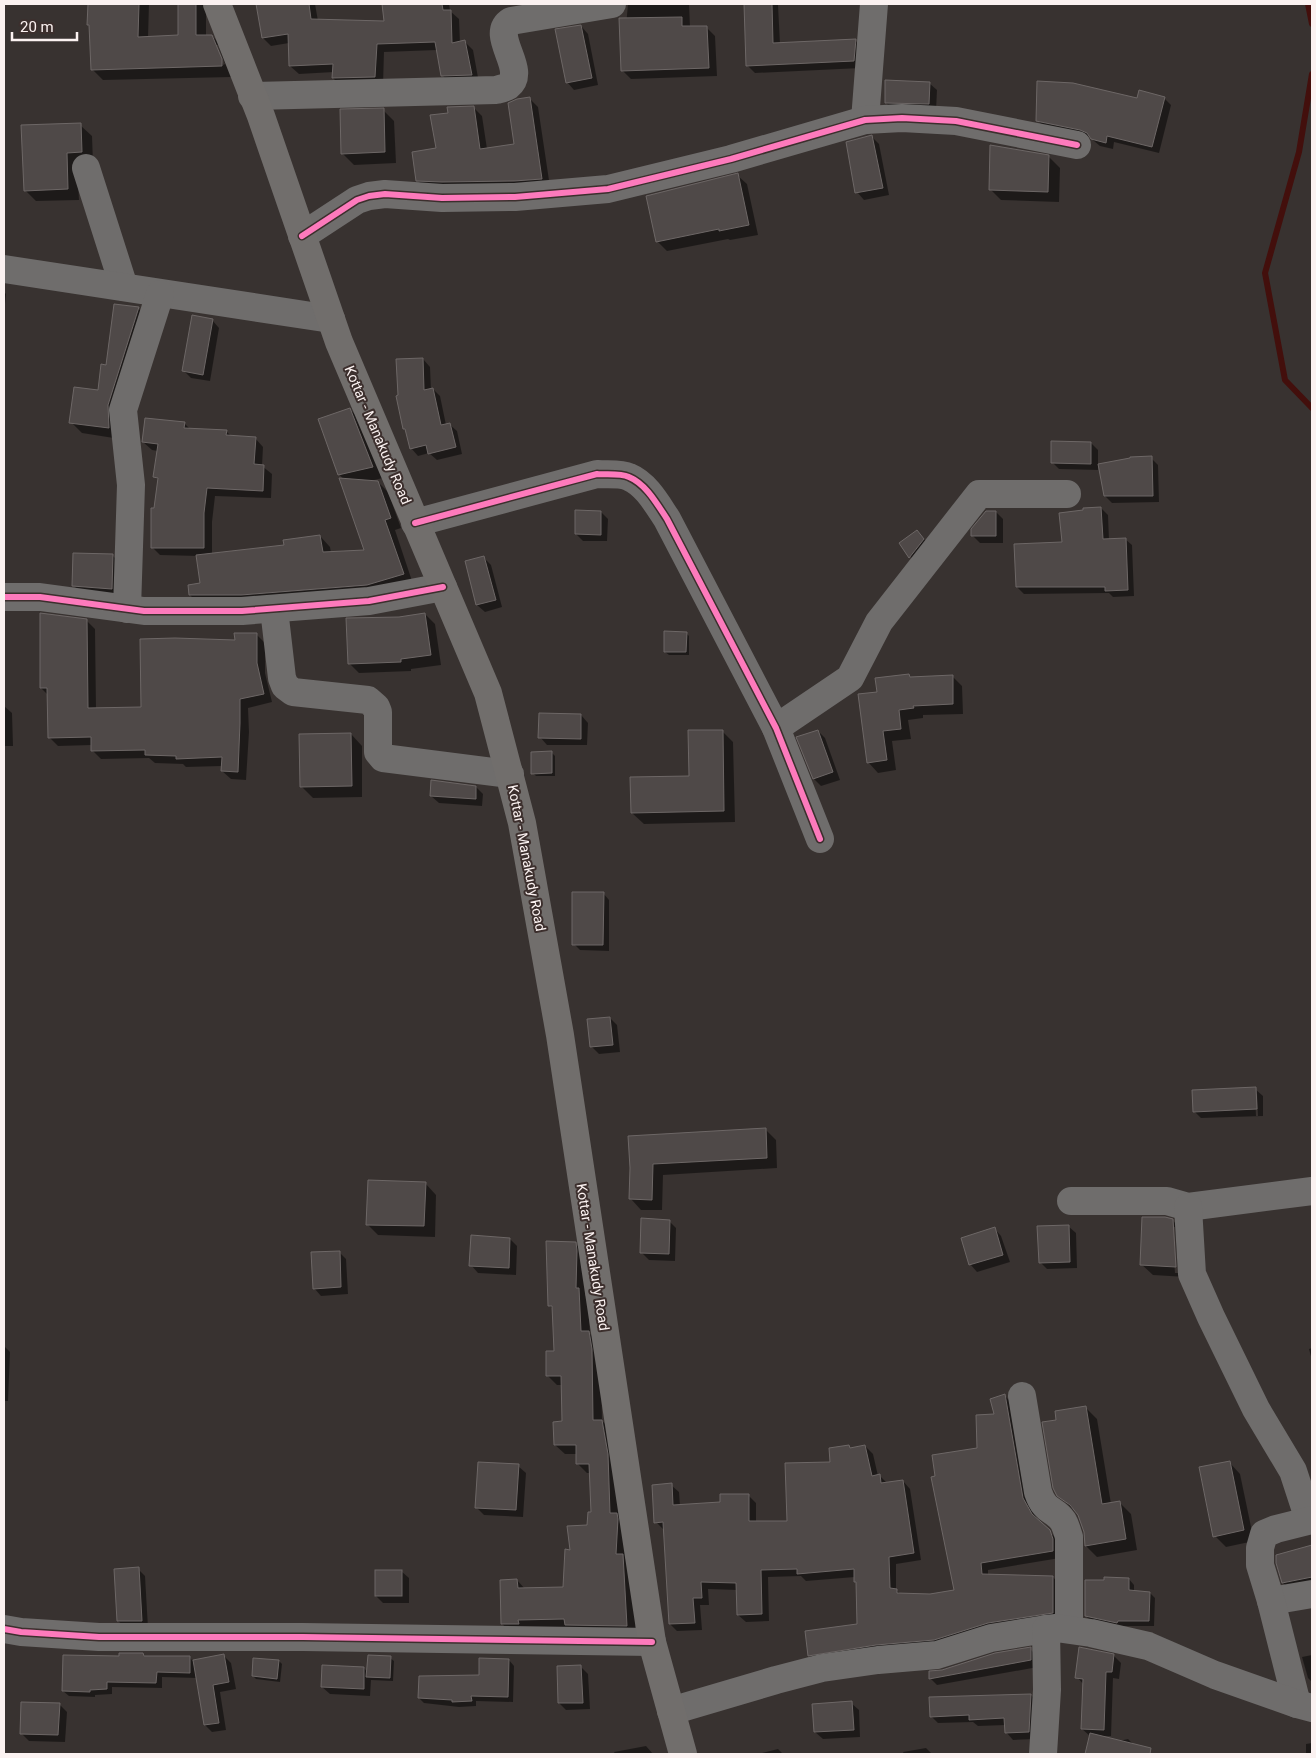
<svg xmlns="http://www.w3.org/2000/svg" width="1316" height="1758" font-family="Roboto,sans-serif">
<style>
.shadow{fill:#0007;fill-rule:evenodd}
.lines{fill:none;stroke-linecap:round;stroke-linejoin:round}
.stream{stroke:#430f0c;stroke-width:6}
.building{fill:#4f4948;stroke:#6d6766}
.minor{stroke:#6f6d6c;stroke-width:28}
.major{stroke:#716e6c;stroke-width:28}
.cycleway-casing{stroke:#3c2f2d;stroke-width:9}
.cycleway{stroke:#fd7abc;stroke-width:6}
.labels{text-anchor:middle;stroke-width:4;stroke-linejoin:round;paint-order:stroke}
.street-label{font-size:14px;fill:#fbf2f1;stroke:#3c2f2d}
</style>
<rect width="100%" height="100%" fill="#383230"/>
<!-- shadow -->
<g class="shadow">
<path d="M89,4H149L148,38L179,37V4H206V36H212L223,47L232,77L103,80L92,69L90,27L88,25ZM215,45H218L225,64L223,65Z"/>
<path d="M257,4H315L318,21L386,22L383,4H449L450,11L459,19L460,43L465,42L473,50L479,83H450L442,75L437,50L384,52L383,85L341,86L333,78L334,72L299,74L290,66L289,43L271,46L263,38Z"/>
<path d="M628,4H689L690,27H706L715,36L717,76L631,79L622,70Z"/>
<path d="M746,4H777L778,5L780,44L855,40L862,48L861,68L755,73L748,66Z"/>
<path d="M581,26L588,34L598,85L574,90L567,82Z"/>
<path d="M929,83L937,90L936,111L893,110L886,103Z"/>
<path d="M529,98L538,107L550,187L426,189L417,180L437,150L449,114L473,107L482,116L487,149L516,145Z"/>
<path d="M1164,98L1171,105L1159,153L1114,142L1113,149L1100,146L1088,136L1045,128L1037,120L1138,100Z"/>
<path d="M383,110L394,121L396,163L354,165L343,154Z"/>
<path d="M80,125L92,136L93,163H77L79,200L36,201L25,190Z"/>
<path d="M872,137L879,144L889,195L864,200L857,192Z"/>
<path d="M1049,157L1060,168L1059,202L1001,200L990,189Z"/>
<path d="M737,175L747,184L758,235L730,240L728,239L667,251L657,241Z"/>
<path d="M4,292L6,294L4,313Z"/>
<path d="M115,306L139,309L150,320L120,439L82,433L71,422L99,392L107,366Z"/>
<path d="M212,320L219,328L210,381L191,378L184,371Z"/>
<path d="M423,359L430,367L431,390L433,389L440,396L446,425L449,424L457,431L462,454L437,460L429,453L418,456L411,448L407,432L404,429Z"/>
<path d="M350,409L361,421L383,478L370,481L378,482L388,492L401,528L395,530L413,584L200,605L190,595L201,585L198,556L160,555L152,547L159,481L155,476L158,451L152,450L143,442L185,424L190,429L226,431L232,437L255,438L263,447L262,466L272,474L271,498L215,496L212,522V555L285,546L320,536L330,547L331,553L366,551L344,480L339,474Z"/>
<path d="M1091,443L1098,450V470L1059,469L1052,462Z"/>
<path d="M1151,458L1158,465L1159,502L1112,503L1105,496Z"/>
<path d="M1101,508L1108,515L1109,540L1125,539L1132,545L1134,596L1113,597L1109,593L1024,594L1017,587Z"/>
<path d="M601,512L608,519L607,541H583L576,534Z"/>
<path d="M996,512L1003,519V543H980L973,536Z"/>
<path d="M917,531L931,547L917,564L900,544Z"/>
<path d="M113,556L120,563L119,596L80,592L73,585Z"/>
<path d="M484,558L491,565L502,607L485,612L477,605L466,562Z"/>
<path d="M425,614L435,624L441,665L411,669V671L359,673L349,663Z"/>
<path d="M86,620L95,629L96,709L143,708L236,641L256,634L265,643V673L272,702L248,708L249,732L246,780L231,779L222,771V766L186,767L183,764L155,763L149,758L101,759L93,751L92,745L58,746L50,738L49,696L41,688Z"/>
<path d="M686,633L689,636V655H669L665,652Z"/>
<path d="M909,675L912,678L952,676L962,686L963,714L923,715V718L908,720L911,739L892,741L896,770L878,773L868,762L879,693Z"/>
<path d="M4,706L12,713L13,746H4Z"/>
<path d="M581,715L588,723L587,745H547L540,737Z"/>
<path d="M722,731L733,742L735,822L644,824L632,813L690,777Z"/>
<path d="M818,731L825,738L840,780L821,786L814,779Z"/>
<path d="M351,734L362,746V797L313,798L302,787Z"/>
<path d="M552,753L555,756V776H536L533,773Z"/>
<path d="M476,787L483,794L482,806L439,803L431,796Z"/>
<path d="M603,893L609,900V951L580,950L574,944Z"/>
<path d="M610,1018L617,1025L620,1052L599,1054L592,1047Z"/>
<path d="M1255,1089L1263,1096V1116L1201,1118L1194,1111ZM1255,1094H1257L1258,1116H1256Z"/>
<path d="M765,1129L776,1140L777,1168L663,1175L662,1210H641L631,1199V1168Z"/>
<path d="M425,1183L436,1195L435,1237L378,1235L367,1224Z"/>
<path d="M1172,1220L1184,1231L1186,1277L1153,1275L1141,1264ZM1172,1227H1175L1178,1273H1175Z"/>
<path d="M669,1221L676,1228L675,1261L649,1260L642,1253Z"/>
<path d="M1068,1226L1076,1233L1077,1268L1047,1269L1040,1262Z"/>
<path d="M994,1228L1001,1236L1010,1262L977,1272L970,1264Z"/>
<path d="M510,1239L517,1246L516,1275L478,1273L471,1265Z"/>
<path d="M575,1243L585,1253V1295L588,1299L590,1334L598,1342L601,1360L602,1421L612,1430L617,1464L619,1517L626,1524L625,1558L632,1565L636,1635L512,1633L502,1624L517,1580L525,1589L564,1588L571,1551L588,1526L592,1514L591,1473H587L578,1464L577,1454H565L555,1445L564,1422L563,1385H557L548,1376L555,1352L553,1309L550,1306Z"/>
<path d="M339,1252L346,1259L348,1294L321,1296L314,1288Z"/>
<path d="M4,1346L10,1352L8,1401H4Z"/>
<path d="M1312,1348V1360L1309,1349Z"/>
<path d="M1005,1396L1012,1403L1031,1506L1038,1521L1057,1539L1060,1558L988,1570V1575L1053,1577L1060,1585V1620L942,1647L817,1662L809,1655L859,1625L858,1584L855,1582V1577L806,1581L801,1576L768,1577L769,1621L746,1622L738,1615L737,1590L708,1589L709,1605H700L702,1630L677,1631L670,1624L664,1530L656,1522L671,1485L679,1492L680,1506L721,1504L749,1496L756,1503V1522H788L832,1463L849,1447L851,1449L865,1446L873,1454L878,1476H880L887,1483L903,1481L910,1489L921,1560L896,1564V1590L901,1594L930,1596L956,1591L978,1449Z"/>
<path d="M1086,1408L1097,1419L1111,1504L1120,1503L1131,1514L1137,1550L1097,1557L1086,1546L1085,1532L1079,1515L1058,1495L1057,1421Z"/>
<path d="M1229,1462L1240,1474L1254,1541L1226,1547L1215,1536Z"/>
<path d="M518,1466L526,1473L523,1517L484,1515L476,1507Z"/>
<path d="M1312,1546V1587L1291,1590L1283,1583L1277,1556Z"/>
<path d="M138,1569L145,1576L148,1628H126L118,1621Z"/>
<path d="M401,1571L409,1578V1603H383L376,1596Z"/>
<path d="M1129,1579L1134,1585V1592L1150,1593L1155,1598L1154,1626H1123L1122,1628L1091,1621L1086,1616Z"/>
<path d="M1030,1649L1037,1656L1038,1667L937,1685L930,1678L942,1671Z"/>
<path d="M143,1654L146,1657L190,1658L193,1661L224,1656L231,1663L236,1689L220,1692L226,1730L212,1732L205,1725L197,1678L162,1677V1688L112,1687V1694L95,1695V1697L69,1696L63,1691L121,1657Z"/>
<path d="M1113,1655L1121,1663L1119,1679L1113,1678L1111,1736H1090L1082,1729L1084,1685L1077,1677Z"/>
<path d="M1312,1655V1682L1308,1678L1302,1657Z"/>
<path d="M390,1658L394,1661L393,1681L371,1680L370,1696L330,1694L322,1687L364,1668L368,1673Z"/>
<path d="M509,1660L514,1666L513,1702L476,1701V1706L459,1707L424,1703L419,1698L480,1676Z"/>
<path d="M279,1661L282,1664L280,1682L256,1679L253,1676Z"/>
<path d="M581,1667L588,1674L590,1709L566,1710L559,1703Z"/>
<path d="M1031,1695L1038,1702L1036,1739L1013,1740L1006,1732V1725L978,1726L973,1722L938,1723L931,1716Z"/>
<path d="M851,1703L859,1710L860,1737L823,1739L815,1732L814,1705Z"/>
<path d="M59,1704L67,1712L65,1742L29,1741L21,1733Z"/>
<path d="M1128,1739L1135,1746L1133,1754H1087L1088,1748Z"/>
<path d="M1312,1743V1754H1306V1744Z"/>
<path d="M646,1746L653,1754H615L614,1752Z"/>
<path d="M926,1748L932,1754H904L903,1752Z"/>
<path d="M778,1749L783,1754H758Z"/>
</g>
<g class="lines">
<!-- stream -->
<g class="stream">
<path d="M1308,4L1312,24"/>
<path d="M1312,74L1299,152L1265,273L1285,380L1312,408"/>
</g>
</g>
<!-- building -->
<g class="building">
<path d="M88,4H139L138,37L178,35V4H196V35H212L222,59V66L91,70L89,25H87Z"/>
<path d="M256,4H309L311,19L384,21L382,4H442L443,10H451L452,43L465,40L472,75L441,76L435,42L377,44L375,77L332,78L333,64L289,66L288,34L262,38Z"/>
<path d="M744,4H772L773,43L856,39L854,61L746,66Z"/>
<path d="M682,17V26H707L709,68L621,71L619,18Z"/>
<path d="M581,25L592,78L566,83L555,29Z"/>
<path d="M885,80L930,82L929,104L885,103Z"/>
<path d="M1037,81L1073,83L1137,98L1139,90L1165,97L1152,147L1107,136L1106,143L1091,139L1087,133L1080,130L1036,121Z"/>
<path d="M530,97L542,179L514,181L442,182L416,181L412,152L436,148L430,115L448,113L447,107L474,106L480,149L514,144L508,103L517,99Z"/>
<path d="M384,108L385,152L341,154L340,109Z"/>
<path d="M81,123L82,152L67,153L68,189L24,191L21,125Z"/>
<path d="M872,135L883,188L855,193L846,142Z"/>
<path d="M990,145L1049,155L1048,192L989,190Z"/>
<path d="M738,173L749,225L719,231V229L656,242L646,196Z"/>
<path d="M114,304L139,307L108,405L109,428L69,423L74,387L98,390L101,364L106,365Z"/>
<path d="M192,315L213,319L203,375L182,371Z"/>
<path d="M423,358L424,390L433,388L441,425L450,423L456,447L428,454L426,445L410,449L405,429H403L396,396L398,395L396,359Z"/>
<path d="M350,408L373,467L338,475L318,419Z"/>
<path d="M145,418L185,422L184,428L227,430L226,435L256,437L254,464L264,465L263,491L207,488L204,513V548H151V508H154L158,478L153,477L158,444L142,442Z"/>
<path d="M1051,441L1091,442V464L1051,463Z"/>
<path d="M1152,456L1153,496H1104L1098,464L1130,458V457Z"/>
<path d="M339,478L378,481L391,518L385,520L404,574L367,585L241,595H189L188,585L200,583L196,555L284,545L283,540L320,535L323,552L364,550Z"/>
<path d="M1101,507L1103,539L1126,538L1128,590L1105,591V587H1016L1014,544L1062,542L1059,513L1083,510V508Z"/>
<path d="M575,510L601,511V535L575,534Z"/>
<path d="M986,511H996V536H971V529Z"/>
<path d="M917,530L924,539L909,558L899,543Z"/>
<path d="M73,553L113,554L112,589L72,586Z"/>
<path d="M484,556L496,600L476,605L465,561Z"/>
<path d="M40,613L87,619L88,708L141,707L140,639L175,638L235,640L234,633H257V663L264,694L240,699V723L238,772L221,771L222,757L176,759V756L145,755V750L91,751V737L48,738L47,688H40Z"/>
<path d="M425,613L431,655L401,659V662L348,664L346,618L399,617Z"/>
<path d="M664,631L687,632L686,652H664Z"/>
<path d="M909,674L910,677L953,675V704L913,706L914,708L899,710L901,729L883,731L887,760L867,763L858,694L877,692L875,678Z"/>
<path d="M539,713L581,714V739L538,738Z"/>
<path d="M688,730H723L724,811L631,813L630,777L689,776Z"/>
<path d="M818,730L833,772L813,779L796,737Z"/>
<path d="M351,733L352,786L300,787L299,734Z"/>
<path d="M552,751V773L531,774V752Z"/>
<path d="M431,780L476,786V799L430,796Z"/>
<path d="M572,892H604L603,945H572Z"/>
<path d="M610,1017L613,1045L590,1047L587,1019Z"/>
<path d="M1256,1087L1257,1109L1193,1112L1192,1090Z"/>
<path d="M766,1128L767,1158L653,1164L652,1200L629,1199L630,1168L628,1136Z"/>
<path d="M368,1180L426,1182L424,1226L366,1225Z"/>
<path d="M1142,1217H1165L1173,1219L1176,1267L1140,1265Z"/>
<path d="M641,1218L670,1220L669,1254L640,1253Z"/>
<path d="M1069,1225L1070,1262L1039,1263L1037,1226Z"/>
<path d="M995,1227L1003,1255L969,1265L961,1238Z"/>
<path d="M471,1235L510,1238L509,1268L469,1266Z"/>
<path d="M546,1241L576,1242L577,1251L576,1288H579L581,1331H589L592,1349L593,1420H602L608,1454L610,1513H617L618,1519L616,1554H623L627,1626L565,1625L564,1619L518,1620L519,1624H501L500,1580L517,1579L518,1588L563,1587L565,1549L570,1550L567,1526L587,1525L588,1512H591L589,1464H576V1445H554L553,1422L562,1421L561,1376H546V1351H554L552,1306H548Z"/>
<path d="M340,1251L341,1287L313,1289L311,1252Z"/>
<path d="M1005,1394L1023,1498L1032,1514L1050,1530L1053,1539V1551L981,1563L982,1574L1053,1576V1613L988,1623L934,1640L876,1645L808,1656L805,1631L857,1624L856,1582H854V1569L797,1574V1569L761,1570L762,1614L737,1615L736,1583L701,1582L702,1598H693L695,1623L669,1624L663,1522L654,1523L652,1485L672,1483L673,1505L720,1502V1494H749V1521H787L785,1463L830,1462L829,1448L849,1445L850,1448L865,1445L872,1476L880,1474L881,1483L903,1480L914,1553L889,1557L890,1588L897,1589V1593L930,1594L954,1590L931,1477L935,1476L932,1455L977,1448L976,1415L994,1414L990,1399Z"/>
<path d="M1086,1406L1102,1504L1120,1501L1126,1539L1085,1546L1084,1532L1078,1515L1070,1505L1057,1496L1053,1488L1042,1422L1056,1420L1055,1411Z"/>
<path d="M1230,1461L1244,1530L1213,1537L1199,1467Z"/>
<path d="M478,1462L519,1464L516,1510L475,1508Z"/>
<path d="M1312,1545V1577L1282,1583L1276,1563V1555Z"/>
<path d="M139,1567L142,1621H117L114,1569Z"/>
<rect x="375" y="1570" width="27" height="26"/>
<path d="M1104,1577L1129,1578V1590L1150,1592L1149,1621H1118L1117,1623L1085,1616V1580H1104Z"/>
<path d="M1031,1647V1660L929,1679V1671L942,1670L995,1653Z"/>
<path d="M1079,1647L1114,1654L1112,1672H1106L1104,1730L1081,1729L1083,1679L1075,1678Z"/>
<path d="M119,1653H143L144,1656H190V1673L157,1672L156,1683L107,1682V1689L90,1690V1692L62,1691L63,1655L119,1656Z"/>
<path d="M224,1654L229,1682L213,1685L219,1723L204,1725L193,1660Z"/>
<path d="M368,1655L391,1656L390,1678L366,1677Z"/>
<path d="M253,1658L279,1660L277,1679L252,1676Z"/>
<path d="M479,1658L509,1659L508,1697L471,1696L472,1701L452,1702V1700L418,1698L419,1676L479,1675Z"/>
<path d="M322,1665L364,1667V1689L321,1687Z"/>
<path d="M581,1665L583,1703H558L557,1666Z"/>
<path d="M1031,1694L1029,1732L1005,1733L1004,1718L969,1720V1715L930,1717L929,1697Z"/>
<path d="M852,1701L854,1730L814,1732L812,1704Z"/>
<path d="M21,1702L60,1703L58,1735L20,1734Z"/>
<path d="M1090,1733L1151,1748L1150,1754H1085Z"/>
</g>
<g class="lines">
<!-- minor -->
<g class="minor">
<path d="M252,96L496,90C500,89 505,88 508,86C529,70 488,35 511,21L612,4"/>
<path d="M865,120L874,4"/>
<path d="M86,168L124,287"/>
<path d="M302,236L357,200L369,196L385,194L442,198L515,197L608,189L731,159L865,120L902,118L956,121L1077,145"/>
<path d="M4,269L331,319"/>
<path d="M415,523L597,474C607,475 620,473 629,477C646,484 657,504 667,519L776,728L820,839"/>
<path d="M4,597H40L144,611H242L369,601L443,587"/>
<path d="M127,609L131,485L123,410L160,294"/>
<path d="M274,609L282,678L285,686L293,692L368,700L376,707L378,712V752L383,758L510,774"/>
<path d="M776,728L850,678L879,622L979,494H1067"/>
<path d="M1071,1201H1167L1188,1207L1312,1191"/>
<path d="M1188,1207L1192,1274L1211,1317L1256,1409L1293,1471L1309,1520"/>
<path d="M1022,1396L1038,1492C1045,1513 1054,1508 1063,1521C1066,1526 1067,1531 1069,1537V1629"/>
<path d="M1271,1601L1312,1594"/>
<path d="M4,1629L21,1632L99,1637H303L652,1642"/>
<path d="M1297,1704L1271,1601L1260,1565V1548L1264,1534L1276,1529L1312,1520"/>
<path d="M671,1711L776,1680L822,1668L878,1660L937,1655L991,1638L1046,1629"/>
<path d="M1043,1754L1047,1690L1046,1629L1056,1628L1091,1633L1148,1646L1215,1675L1297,1704L1312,1708"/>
</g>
<!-- major -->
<path class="major" d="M217,4L261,116L339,342L488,693L522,823L560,1035L652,1642L683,1754"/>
<!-- cycleway casing -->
<g class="cycleway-casing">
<g id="cycleway">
<path d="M302,236L357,200L369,196L385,194L442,198L515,197L608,189L731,159L865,120L902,118L956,121L1077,145"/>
<path d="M415,523L597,474C607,475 620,473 629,477C646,484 657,504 667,519L776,728L820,839"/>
<path d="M4,597H40L144,611H242L369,601L443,587"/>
<path d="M4,1629L21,1632L99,1637H303L652,1642"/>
</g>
</g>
<!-- cycleway -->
<use href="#cycleway" class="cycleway"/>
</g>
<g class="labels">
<!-- street labels -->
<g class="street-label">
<text transform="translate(378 435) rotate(67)" y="5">Kottar - Manakudy Road</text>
<text transform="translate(527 858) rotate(79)" y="5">Kottar - Manakudy Road</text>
<text transform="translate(593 1257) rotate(81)" y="5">Kottar - Manakudy Road</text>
</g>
</g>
<!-- border -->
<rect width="1316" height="1758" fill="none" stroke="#fbf2f1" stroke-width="10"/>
<!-- scale -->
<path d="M12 32v8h65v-8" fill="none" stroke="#fbf2f1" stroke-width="2.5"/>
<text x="20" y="32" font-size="15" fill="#fbf2f1" stroke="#3c2f2d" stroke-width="4" paint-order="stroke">20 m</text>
</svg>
